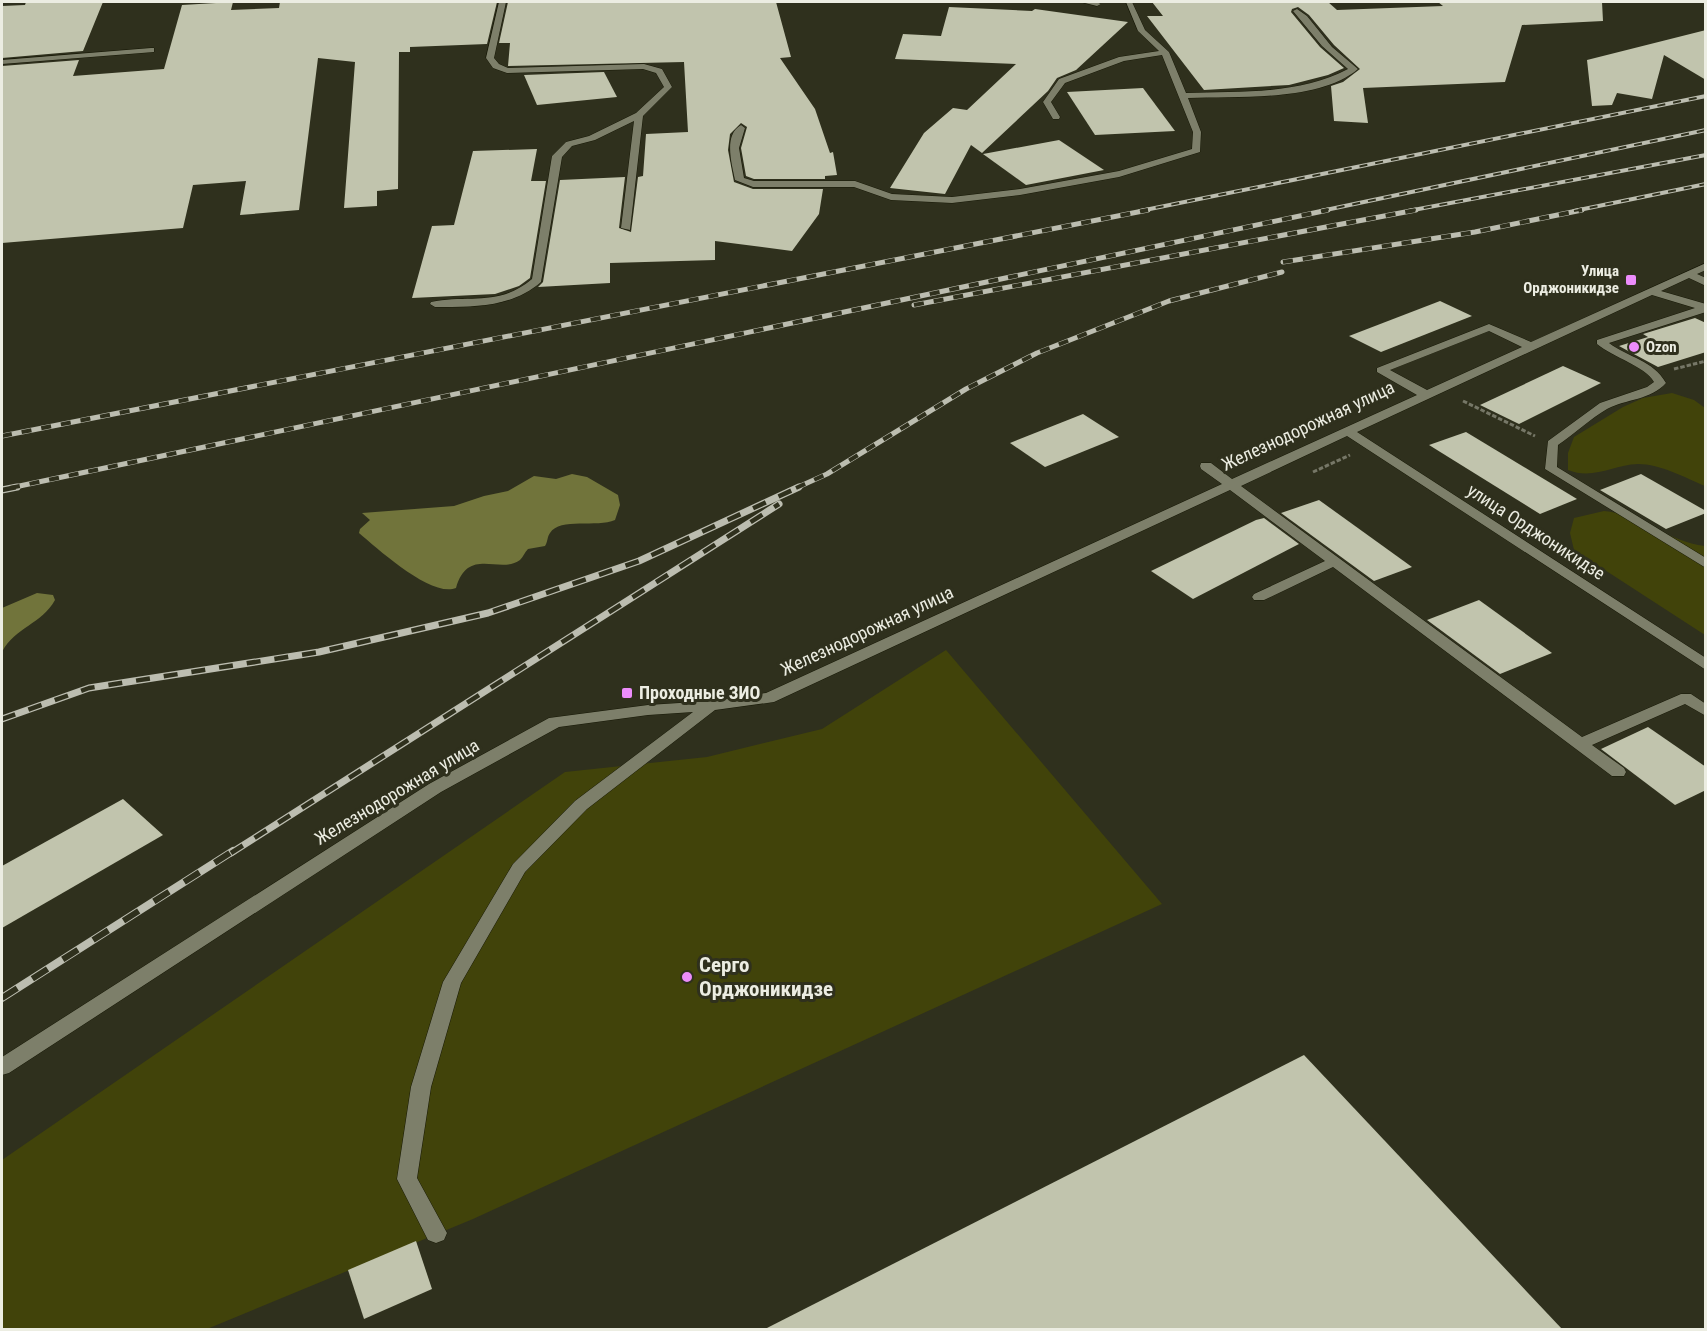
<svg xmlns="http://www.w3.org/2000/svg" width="1707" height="1331" font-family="'Roboto Condensed',sans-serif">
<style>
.green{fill:#41430a}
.water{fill:#71743b}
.building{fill:#c1c4ad}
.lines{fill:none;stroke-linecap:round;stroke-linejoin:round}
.minor-casing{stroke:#171806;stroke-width:1}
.path{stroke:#767767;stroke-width:3;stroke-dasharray:4.5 2;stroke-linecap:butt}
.minor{fill:#7d7f6a;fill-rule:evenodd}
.rail-far3-casing{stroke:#bcbdb0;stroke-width:4}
.rail-far2-casing{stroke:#bcbdb0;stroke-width:5}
.rail-far1-casing{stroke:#bcbdb0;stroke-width:7}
.rail-casing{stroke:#bcbdb0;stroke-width:8}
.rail-far3{stroke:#2f301d;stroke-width:2;stroke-dasharray:8;stroke-linecap:butt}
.rail-far2{stroke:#2f301d;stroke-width:4;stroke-dasharray:10;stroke-linecap:butt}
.rail-far1{stroke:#2f301d;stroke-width:4.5;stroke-dasharray:14;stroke-linecap:butt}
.rail{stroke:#2f301d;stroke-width:6;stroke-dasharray:18;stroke-linecap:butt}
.poi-dot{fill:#ec8cfb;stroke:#2f301d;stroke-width:2}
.labels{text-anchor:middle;stroke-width:6;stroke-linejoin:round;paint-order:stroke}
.far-poi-label{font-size:15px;font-weight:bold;fill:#ecede2;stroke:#2f301d;text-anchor:end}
.street-label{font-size:18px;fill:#ecede2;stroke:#2f301d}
.poi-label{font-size:18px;font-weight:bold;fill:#ecede2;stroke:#2f301d;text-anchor:start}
.near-poi-label{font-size:21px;font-weight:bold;fill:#ecede2;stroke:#2f301d;text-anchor:start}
</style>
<rect width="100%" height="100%" fill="#2f301d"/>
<!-- green -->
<g class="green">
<path d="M1672,393L1694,400L1705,408V486C1686,478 1660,464 1638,464C1613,465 1593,480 1568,470V453L1574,437L1623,407L1643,398Z"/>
<path d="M1604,511C1639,514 1669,542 1705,546V635L1574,550L1570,533L1574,518Z"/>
<path d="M946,650L1162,904L473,1219L207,1329H2V1160L565,772L707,757L822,729Z"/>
</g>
<!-- water -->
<g class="water">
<path d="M572,474L587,477L618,495L620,505L615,520C597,528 560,517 550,533C547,537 548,541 545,546L528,549C525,552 523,557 520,560C500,575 468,546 456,588C432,598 379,550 359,533L360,529L370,520L362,513L454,506L484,496L508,491L534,476L556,479Z"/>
<path d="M37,593L53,595L55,600C42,624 15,627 2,652V608Z"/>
</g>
<!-- building -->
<g class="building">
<path d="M26,2H103L83,51L2,58V6L25,5Z"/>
<path d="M233,2L231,10L279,8L280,2H497L487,44L410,47V52H399L398,189L377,191V206L344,208L355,62L318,58L299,210L240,215L246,181L193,185L183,228L2,243V66L79,60L73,76L164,69L182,5Z"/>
<path d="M508,2H776L791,57L780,58L815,109L830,153L833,152L837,175L825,176V179H754L746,176L741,148L747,127L741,123L730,134L728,150L734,182L753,189H823L819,214L792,251L715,241V260L610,263V283L538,287L543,282L560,180L625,177L619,228L631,232L638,177L643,176L646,134L688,132L684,62L508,66L510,43H499Z"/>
<path d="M1152,2H1328L1337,10L1443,6L1438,2H1602L1603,21L1522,25L1505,82L1363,88L1368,123L1334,121L1331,86L1343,82L1360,69L1334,45L1309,15L1298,7L1292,9L1291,12L1320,47L1344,68L1328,75L1289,85L1204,90L1147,16H1163Z"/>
<path d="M949,7L1032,11L1035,9L1128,22L1076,70L1057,78L1048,91L982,153L971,145L945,194L890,188L924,133L953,108L967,110L1016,64L895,59L903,34L941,36Z"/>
<path d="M1706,30V80L1664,55L1652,99L1617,93L1612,105L1592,106L1587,60Z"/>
<path d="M604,72L617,97L537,105L524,75Z"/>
<path d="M1143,88L1175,131L1095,135L1067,92Z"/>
<path d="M1059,140L1104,170L1026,185L983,154Z"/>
<path d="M537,149L531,181H546L530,278L519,286L495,294L412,298L432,226L454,225L473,151Z"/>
<path d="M1440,301L1472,316L1381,352L1349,336Z"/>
<path d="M1695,318L1706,323V352L1658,367L1619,346L1648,337L1643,334Z"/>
<path d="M1563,366L1601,383L1519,424L1480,405Z"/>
<path d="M1083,414L1119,437L1045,467L1010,443Z"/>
<path d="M1466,432L1577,499L1540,514L1429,445Z"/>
<path d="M1641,474L1706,511V513L1666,529L1600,490Z"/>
<path d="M1319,500L1412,567L1374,581L1281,513Z"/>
<path d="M1264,518L1299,544L1193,599L1151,571L1256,520Z"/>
<path d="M1479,600L1552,653L1500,674L1427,620Z"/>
<path d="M1648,727L1706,767V790L1675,805L1601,749Z"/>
<path d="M123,799L163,835L2,928V866Z"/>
<path d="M1304,1055L1562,1329H765Z"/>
<path d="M416,1241L432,1289L364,1319L348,1270Z"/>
</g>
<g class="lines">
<!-- minor casing -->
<g class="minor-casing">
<g id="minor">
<path d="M499,2H506L494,58L499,64L508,68L644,64L662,69L672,87L643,116L630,230L621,228L634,121L595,140L572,146L562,157L541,282C511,308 473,307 435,307L430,304L431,302C469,294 499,307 532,279L552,156L566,142L589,136L636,113L664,87L656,73L643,69L507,73L493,68L486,58Z"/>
<path d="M1081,2H1096L1101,4L1097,6Z"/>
<path d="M1126,2H1132L1145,30L1169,52L1186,93C1240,91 1299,95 1348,69L1322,46L1293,11L1297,9L1307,16L1332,47L1358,69C1320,102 1236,96 1188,98L1201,132L1200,152L1119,177L1020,195L952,203L891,200L854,187H753L735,180C732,164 723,135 741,125L745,128L739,148L744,178L754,181H855L892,194L952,197L1020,189L1119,171L1192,149L1193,132L1162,55L1124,61L1065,83L1051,102L1060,117L1059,119H1053L1043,102L1059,79L1119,57L1159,51L1138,31Z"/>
<path d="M151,48H154V52L2,64V60Z"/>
<path d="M1706,263V270L1697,274L1706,278V286L1689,278L1661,291L1706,304V312L1609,343C1629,358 1653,360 1666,383C1651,400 1626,399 1607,409C1590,419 1574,434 1558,445L1557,467L1706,558V568L1545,469L1548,441L1600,403L1647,387L1654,382C1645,366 1614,358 1597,344V340L1695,308L1652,295L1357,432L1706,658V670L1347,436L1241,486L1582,737L1681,694H1691L1706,704V716L1685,704L1592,745L1624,768L1626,772L1624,776H1612L1333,567L1264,600H1254L1252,597L1254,594L1325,561L1230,490L774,702L715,710L587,809L525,872L461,983L431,1087L417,1178L447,1233L444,1240L436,1243L428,1240L397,1179L411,1087L443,982L513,864L575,801L693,712L648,715L559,727L441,792L9,1073L2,1075V1057L429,784L549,718L648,705L711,701L766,693L1222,484L1201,469L1200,466L1201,463H1211L1232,479L1417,395L1377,372V368L1489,324L1531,342ZM1489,331L1522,347L1427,390L1390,370Z"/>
</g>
</g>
<!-- path -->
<g class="path">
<path d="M1674,369L1706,361"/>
<path d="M1463,401L1535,436"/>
<path d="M1313,472L1350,455"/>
</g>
<!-- minor -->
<use href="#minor" class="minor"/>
<!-- rail-far3 casing -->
<g class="rail-far3-casing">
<g id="rail-far3">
<path d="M1140,211L1706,96"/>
<path d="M1321,211L1706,130"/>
<path d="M1408,211L1706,155"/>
<path d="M1574,211L1706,184"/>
</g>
</g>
<!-- rail-far2 casing -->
<g class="rail-far2-casing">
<g id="rail-far2">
<path d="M1283,262L1475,232L1582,210"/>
<path d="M914,305L1416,210"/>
<path d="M2,436L1148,210"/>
<path d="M10,488L1328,210"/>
<path d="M796,488L827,474L966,389L1037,353L1169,301L1282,272"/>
</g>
</g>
<!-- rail-far1 casing -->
<g class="rail-far1-casing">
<g id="rail-far1">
<path d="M2,490L17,487"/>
<path d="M2,719L89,688L319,652L488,613L639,561L799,487"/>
<path d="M231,853L779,504"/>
</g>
</g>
<!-- rail casing -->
<g class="rail-casing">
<path id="rail" d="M2,998L233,851"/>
</g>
<!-- rail-far3 -->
<use href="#rail-far3" class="rail-far3"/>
<!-- rail-far2 -->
<use href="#rail-far2" class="rail-far2"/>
<!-- rail-far1 -->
<use href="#rail-far1" class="rail-far1"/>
<!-- rail -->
<use href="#rail" class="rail"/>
</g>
<!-- markers -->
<g class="poi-dot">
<rect x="1625" y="274" width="12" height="12" rx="3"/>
<circle cx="1634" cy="347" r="6"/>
<rect x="621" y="687" width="12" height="12" rx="3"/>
<circle cx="687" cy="977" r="6"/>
</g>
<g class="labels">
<!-- far-poi labels -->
<g class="far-poi-label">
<text x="1619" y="276">Улица<tspan x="1619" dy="17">Орджоникидзе</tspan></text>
<text x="1646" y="352" text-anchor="start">Ozon</text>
</g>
<!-- street labels -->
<g class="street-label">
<text transform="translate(1308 426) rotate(-25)" y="6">Железнодорожная улица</text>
<text transform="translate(1536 532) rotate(33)" y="6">улица Орджоникидзе</text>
<text transform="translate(867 631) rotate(-25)" y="6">Железнодорожная улица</text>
<text transform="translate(397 792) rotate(-31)" y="6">Железнодорожная улица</text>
</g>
<!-- poi labels -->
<g class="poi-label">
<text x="639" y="699">Проходные ЗИО</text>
</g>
<!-- near-poi labels -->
<g class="near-poi-label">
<text x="699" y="972">Серго<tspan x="699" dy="24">Орджоникидзе</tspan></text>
</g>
</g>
<!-- border -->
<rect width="1707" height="1331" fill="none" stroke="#ecede2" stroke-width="6"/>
</svg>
